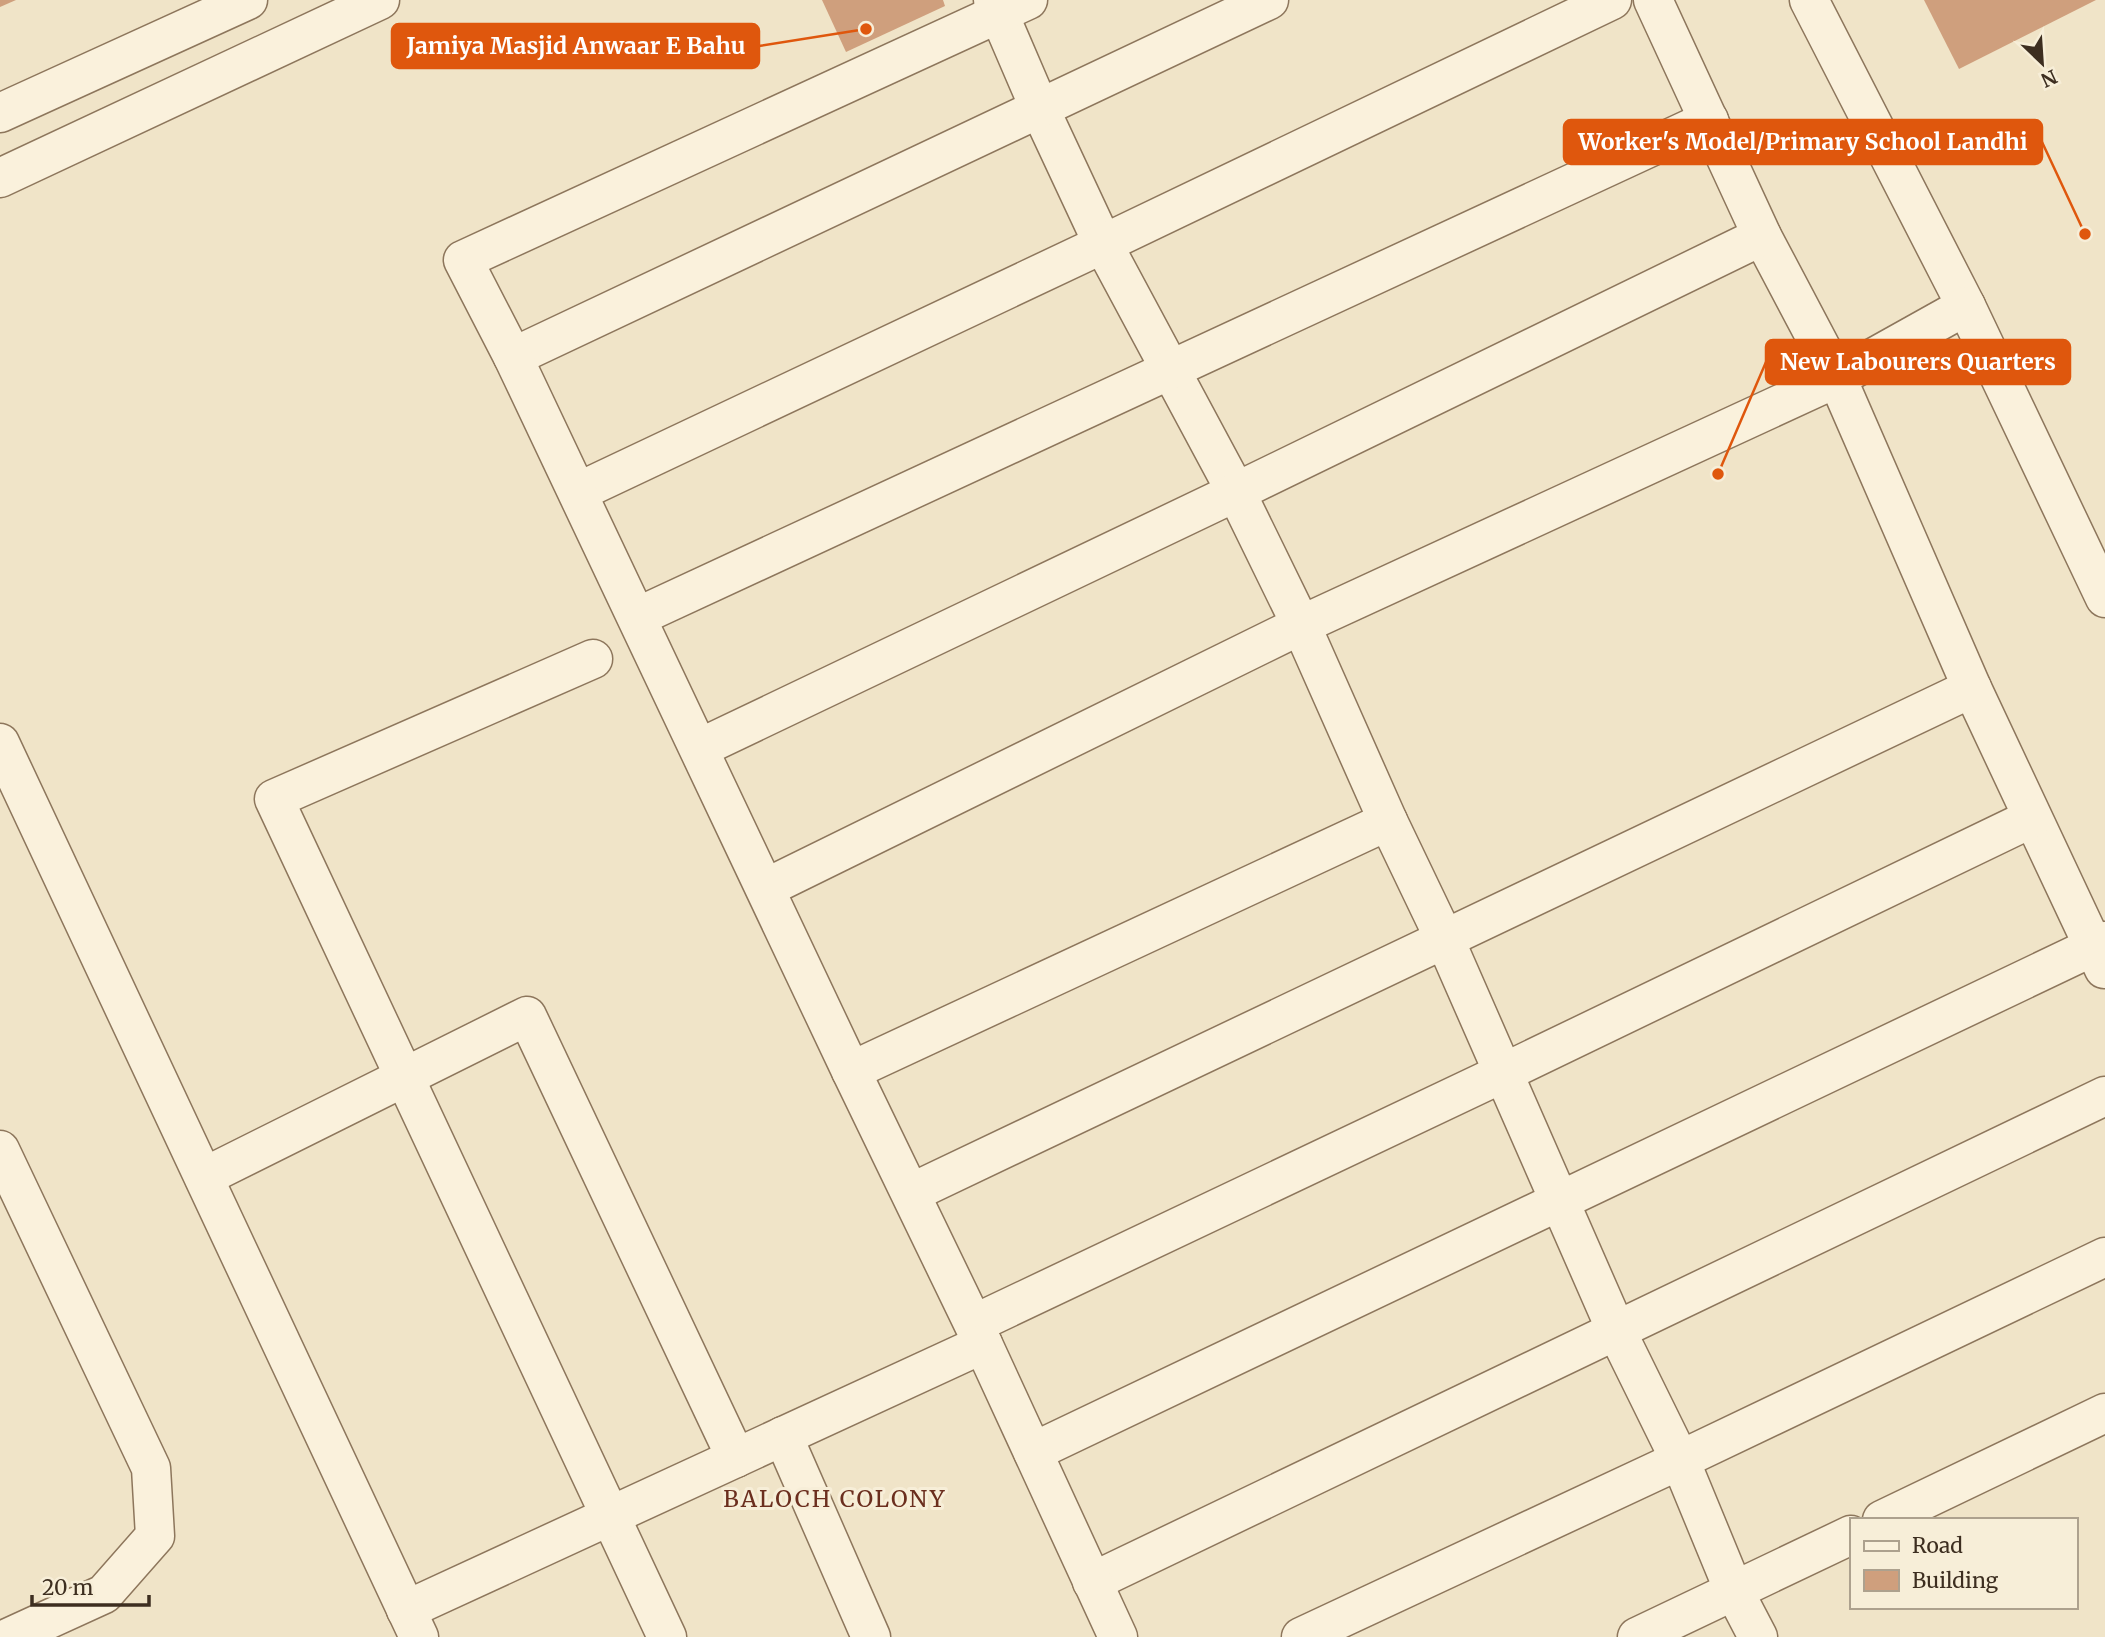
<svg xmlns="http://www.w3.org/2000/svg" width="2105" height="1637" font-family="Merriweather,serif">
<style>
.building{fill:#cf9f7d}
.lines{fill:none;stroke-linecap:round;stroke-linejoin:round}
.minor-casing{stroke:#8d765c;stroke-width:41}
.minor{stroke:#faf1dc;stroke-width:38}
.labels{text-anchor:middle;stroke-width:6;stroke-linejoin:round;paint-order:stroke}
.neighbourhood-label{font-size:23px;letter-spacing:2px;fill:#6b2e1e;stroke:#f7eed8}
.leader{fill:none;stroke:#df570d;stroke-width:2.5}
.callout-dot{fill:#df570d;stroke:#f7eed8;stroke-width:2.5}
.callout{fill:#df570d;stroke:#df570d;stroke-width:2.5}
.callout-label{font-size:23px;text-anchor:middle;font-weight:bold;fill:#fff}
</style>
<rect width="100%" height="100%" fill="#f0e4c8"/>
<!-- building -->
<g class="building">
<path d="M0,0H16L0,7Z"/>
<path d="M822,0H943L945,6L846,52Z"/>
<path d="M1924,0H2096L1959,69Z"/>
</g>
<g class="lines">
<!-- minor casing -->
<g class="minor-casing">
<g id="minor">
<path d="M993,0L1039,107L1103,244L1236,492L1301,625L1388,821L1445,940L1616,1330L1680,1460L1734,1591L1758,1637"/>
<path d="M1653,0L1762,236L1837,378L1972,688L2104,969"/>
<path d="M1809,0L1966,306L2105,598"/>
<path d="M0,113L248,0"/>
<path d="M0,178L380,0"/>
<path d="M513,357L1269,0"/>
<path d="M578,492L1103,244L1612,0"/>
<path d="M637,617L1709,120"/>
<path d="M593,659L274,799L667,1637"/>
<path d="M0,743L419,1637"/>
<path d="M700,748L1236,492L1762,236"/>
<path d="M766,888L1301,625L1837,378L1966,306"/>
<path d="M851,1071L1388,821"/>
<path d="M0,1150L151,1468L155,1536L104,1594L10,1637"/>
<path d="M204,1177L527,1016L736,1458"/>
<path d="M911,1193L1972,688"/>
<path d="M974,1324L1503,1073L2032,818"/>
<path d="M983,1344L851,1071L513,357L463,260L1028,0"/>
<path d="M783,1436L871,1637"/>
<path d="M1033,1452L2105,941"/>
<path d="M1882,1520L2105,1413"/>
<path d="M1092,1582L2105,1096"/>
<path d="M406,1610L983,1344L1118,1637"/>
<path d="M1301,1637L1680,1460L2105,1257"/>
<path d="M1637,1637L1851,1535"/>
</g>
</g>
<!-- minor -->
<use href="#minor" class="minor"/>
</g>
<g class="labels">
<!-- neighbourhood labels -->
<g class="neighbourhood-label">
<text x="835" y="1507">BALOCH COLONY</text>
</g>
</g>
<!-- callouts -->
<path class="leader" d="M866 29L759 46M2085 234L2042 142M1718 474L1766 362"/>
<g class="callout-dot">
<circle cx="866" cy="29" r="7"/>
<circle cx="2085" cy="234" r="7"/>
<circle cx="1718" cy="474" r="7"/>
</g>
<g class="callout">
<rect x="392" y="24" width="367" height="44" rx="7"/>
<rect x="1564" y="120" width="478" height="44" rx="7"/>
<rect x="1766" y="340" width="304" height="44" rx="7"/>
</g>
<g class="callout-label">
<text x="576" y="54">Jamiya Masjid Anwaar E Bahu</text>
<text x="1803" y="150">Worker's Model/Primary School Landhi</text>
<text x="1918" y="370">New Labourers Quarters</text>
</g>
<!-- legend -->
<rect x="1850" y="1518" width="228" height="91" fill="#f7eed8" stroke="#ada18e" stroke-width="2"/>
<rect x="1864" y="1541" width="35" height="10" fill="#faf1dc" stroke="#ada18e" stroke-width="2"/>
<text x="1912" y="1553" font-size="21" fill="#3d2e20">Road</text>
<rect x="1864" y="1570" width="35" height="21" fill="#cf9f7d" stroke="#ada18e" stroke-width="2"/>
<text x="1912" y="1588" font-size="21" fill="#3d2e20">Building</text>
<!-- north arrow -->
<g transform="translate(2042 63) rotate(155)" stroke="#f7eed8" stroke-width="5" paint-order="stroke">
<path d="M0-5L12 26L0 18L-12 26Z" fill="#3d2e20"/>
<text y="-10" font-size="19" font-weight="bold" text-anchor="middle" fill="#3d2e20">N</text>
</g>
<!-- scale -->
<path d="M32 1595v10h117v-10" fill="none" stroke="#3d2e20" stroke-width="3.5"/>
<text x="42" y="1595" font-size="21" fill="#3d2e20" stroke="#f7eed8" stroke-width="5" paint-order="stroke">20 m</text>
</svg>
